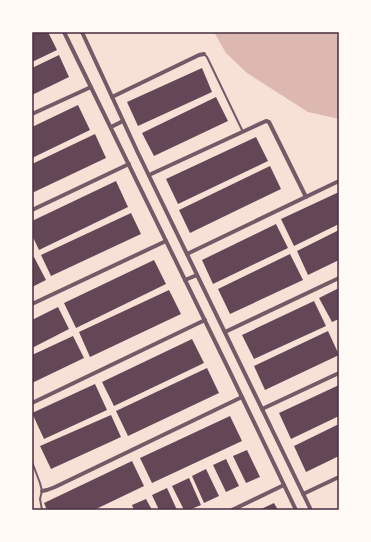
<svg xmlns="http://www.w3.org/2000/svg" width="371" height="542" font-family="'Public Sans',sans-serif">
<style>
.water{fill:#dcb8b0}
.building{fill:#644757}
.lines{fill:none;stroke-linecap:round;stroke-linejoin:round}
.service{stroke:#755966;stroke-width:2}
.minor{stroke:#755966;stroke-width:4}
.neatline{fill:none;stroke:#4a2c40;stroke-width:1.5}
</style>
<rect width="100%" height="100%" fill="#f7e1d7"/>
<!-- water -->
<path class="water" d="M214,32H339V119L308,112L247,73L226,53Z"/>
<!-- building -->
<g class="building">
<path d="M32,32H48L57,50L32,62Z"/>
<path d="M59,55L69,77L32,95V68Z"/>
<path d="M202,68L212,92L138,126L127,102Z"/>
<path d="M216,97L228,121L154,156L142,133Z"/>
<path d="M78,105L90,130L32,158V127Z"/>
<path d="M95,134L106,158L32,193V164Z"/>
<path d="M256,137L268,161L178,204L166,179Z"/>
<path d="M270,166L281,189L190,233L179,210Z"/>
<path d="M116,181L128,207L39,250L32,235V221Z"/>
<path d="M339,192V224L294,246L281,219Z"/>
<path d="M131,213L141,234L51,276L41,255Z"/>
<path d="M276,224L288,248L213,284L202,260Z"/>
<path d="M339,230V260L308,275L297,251Z"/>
<path d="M290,254L303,280L230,314L218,289Z"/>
<path d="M34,257L46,280L32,287V258Z"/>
<path d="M154,260L166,284L76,328L64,303Z"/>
<path d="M339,288V319L332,322L319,298Z"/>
<path d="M169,290L181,314L90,357L79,332Z"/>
<path d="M314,301L326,326L254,359L242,335Z"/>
<path d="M58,307L69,329L32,348V320Z"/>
<path d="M328,331L339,355L265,390L254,366Z"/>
<path d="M73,336L84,358L32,383V355Z"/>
<path d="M192,339L204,363L114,406L102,382Z"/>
<path d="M207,368L219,393L128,436L116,411Z"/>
<path d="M95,384L107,410L44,439L32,413Z"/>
<path d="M339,385V416L291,439L279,413Z"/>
<path d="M111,415L121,437L51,469L40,446Z"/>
<path d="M230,416L242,441L152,483L140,458Z"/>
<path d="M339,424V456L306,472L294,446Z"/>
<path d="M247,450L260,477L246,483L233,456Z"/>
<path d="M226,459L239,486L226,492L213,465Z"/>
<path d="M132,461L144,486L94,510H47L44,503Z"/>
<path d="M206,469L219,496L204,503L192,476Z"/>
<path d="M189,478L201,505L189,510H184L172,486Z"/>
<path d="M167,488L177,510H159L152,495Z"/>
<path d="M146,499L152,510H134L132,505Z"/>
<path d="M274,503L278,510H259Z"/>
</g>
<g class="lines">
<!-- service -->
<g class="service">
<path d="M204,54L207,57L243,132"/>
<path d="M32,462L40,483L42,491L40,499L42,510"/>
</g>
<!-- minor -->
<g class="minor">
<path d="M64,32L229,370L296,510"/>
<path d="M82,32L138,153L310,508V510"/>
<path d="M112,97L199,55L204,54"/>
<path d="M32,114L91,87"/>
<path d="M111,127L123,121"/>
<path d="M149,175L266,121L269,122L306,197"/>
<path d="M32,210L129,164"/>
<path d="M187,254L339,181"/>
<path d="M185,280L197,275"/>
<path d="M32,304L166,241"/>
<path d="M225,332L339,278"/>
<path d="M32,403L205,320"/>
<path d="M262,409L339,373"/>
<path d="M42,491L47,490L55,487L242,397"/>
<path d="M303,494L339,477"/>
<path d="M232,510L284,485"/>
</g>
</g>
<!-- border -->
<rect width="371" height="542" fill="none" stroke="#fffaf5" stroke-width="66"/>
<rect x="33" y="33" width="305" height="476" class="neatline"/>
</svg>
